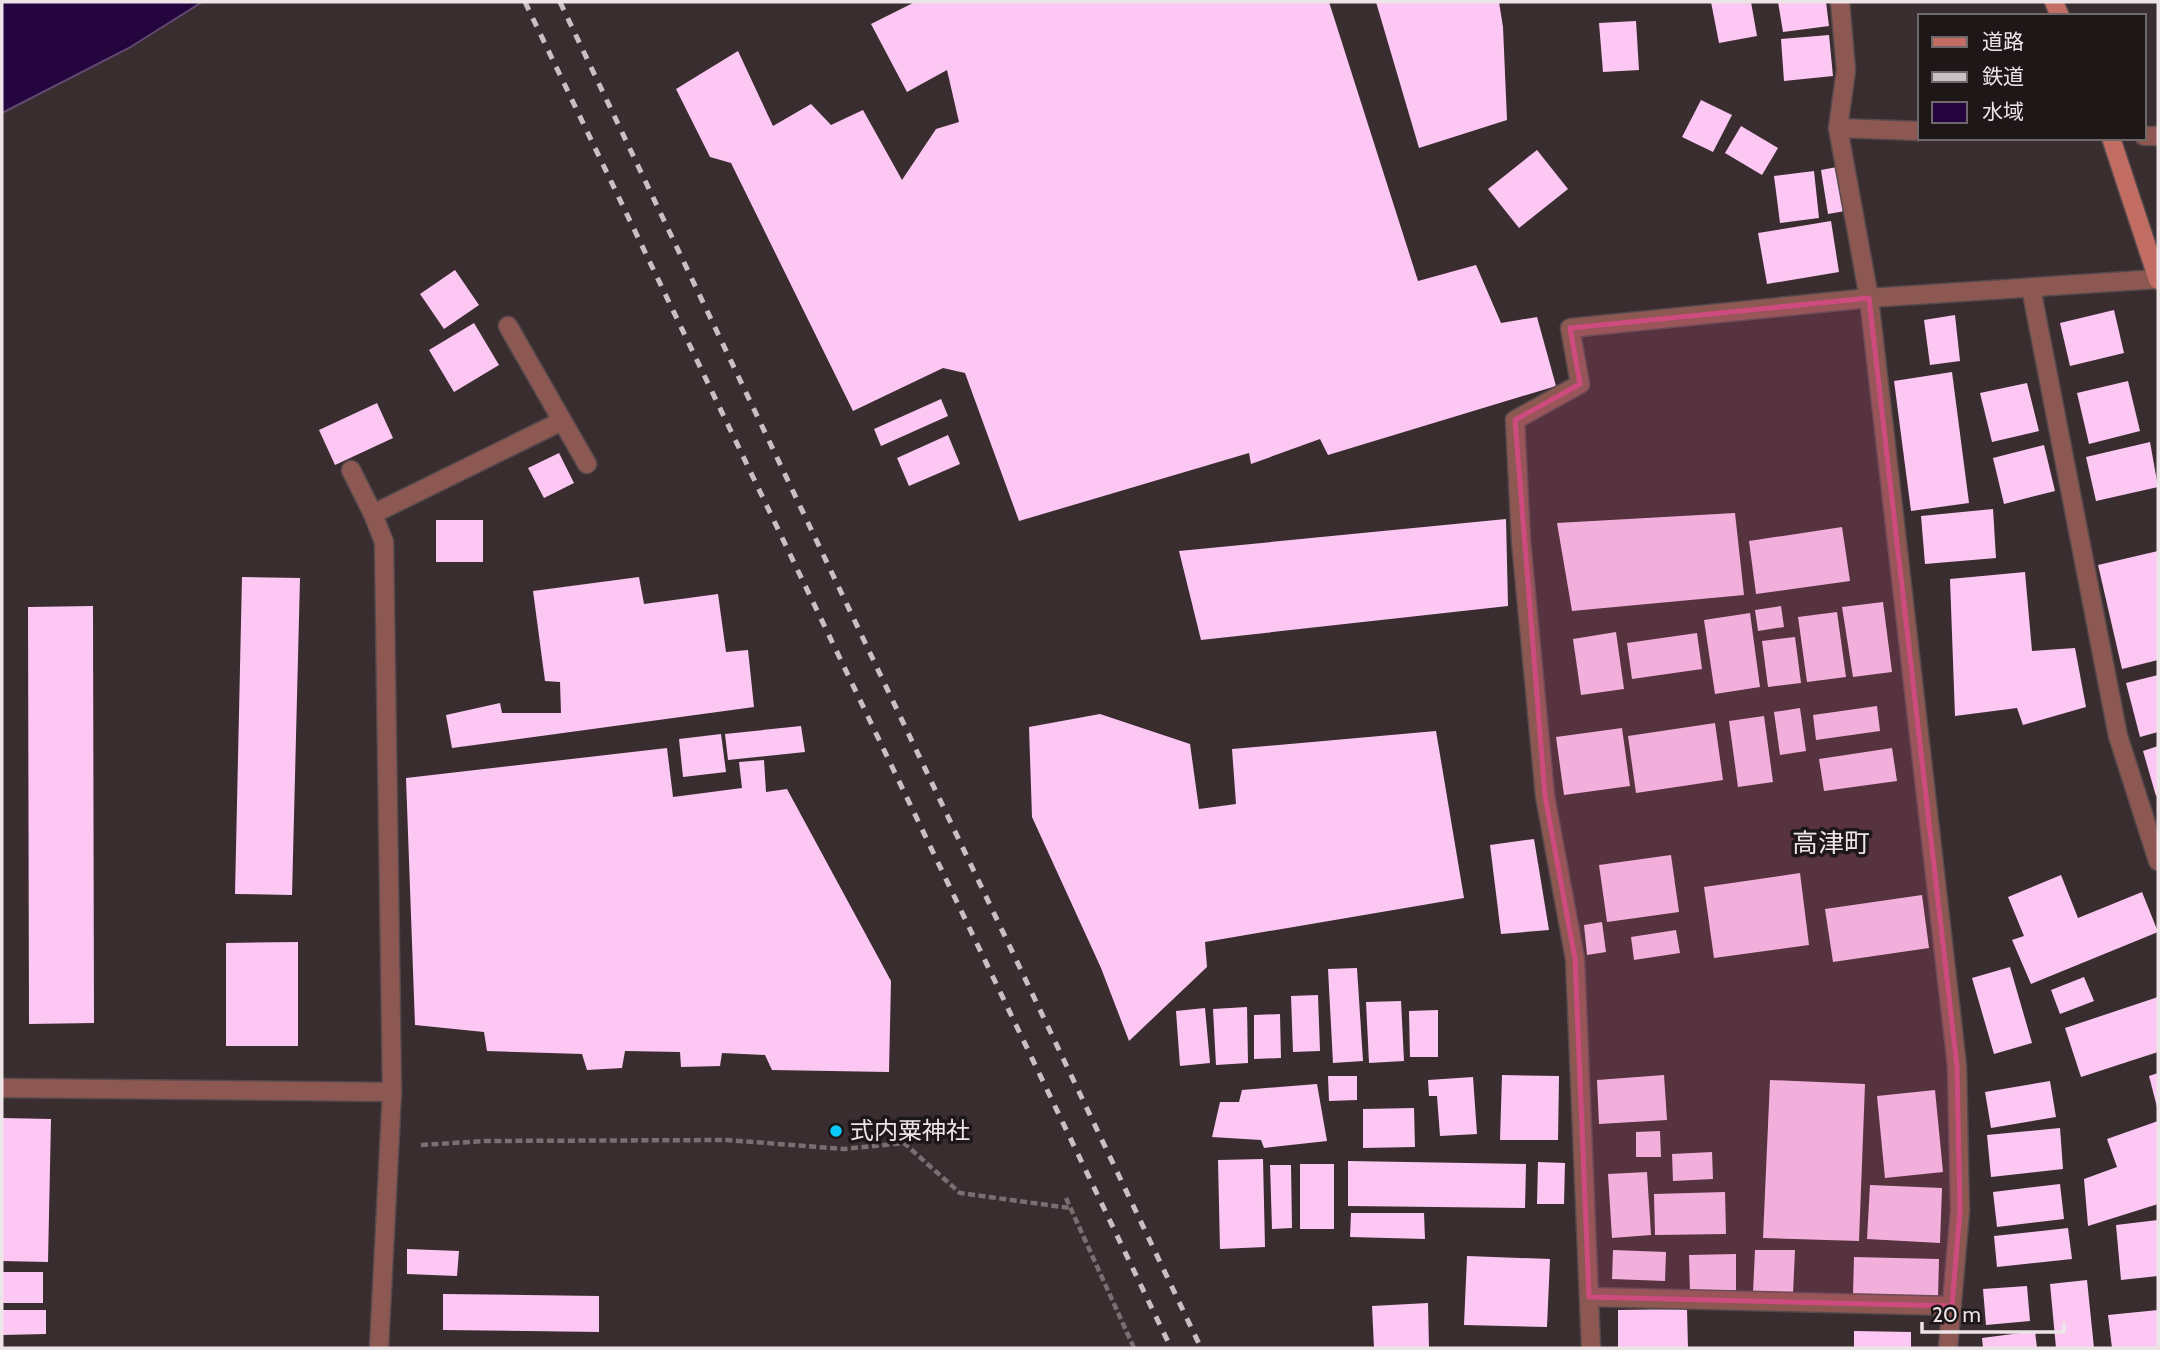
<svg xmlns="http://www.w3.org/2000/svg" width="2160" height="1350" font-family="Cabin,'Noto Sans JP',sans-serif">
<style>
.water{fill:#25053e;stroke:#614871;stroke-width:2}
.building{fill:#fcc8f3}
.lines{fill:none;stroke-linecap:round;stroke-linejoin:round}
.street-casing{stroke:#574a4d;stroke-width:21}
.secondary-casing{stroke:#574a4d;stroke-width:21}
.path{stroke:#7a6e71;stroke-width:4.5;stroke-dasharray:7 3.5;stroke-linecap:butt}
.street{stroke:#8e5852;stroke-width:18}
.secondary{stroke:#c26d64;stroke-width:18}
.rail{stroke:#cac0c3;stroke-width:5;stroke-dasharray:9 9;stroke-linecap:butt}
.marked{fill:#cd4b7e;fill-opacity:0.2;stroke:#cd4b7e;stroke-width:5;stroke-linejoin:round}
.poi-dot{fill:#09cafa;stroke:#1d1718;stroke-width:2.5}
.labels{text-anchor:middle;stroke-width:7;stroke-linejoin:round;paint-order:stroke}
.poi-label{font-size:24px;fill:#ede4e7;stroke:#1d1718;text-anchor:start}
.neighbourhood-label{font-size:26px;fill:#ede4e7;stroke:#1d1718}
</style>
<rect width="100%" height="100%" fill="#3a2d30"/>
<!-- water -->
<path class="water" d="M2,2H202L129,48L2,113Z"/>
<!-- building -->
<g class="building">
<path d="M915,2H1329L1418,281L1476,265L1501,323L1537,317L1556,386L1328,455L1320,439L1251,464L1249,453L1019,521L965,373L943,368L853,411L731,163L710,157L676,89L738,51L773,126L811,104L831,125L863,110L902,180L936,129L959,122L947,70L907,92L871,24Z"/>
<path d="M1376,2H1499L1503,27L1507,120L1419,148Z"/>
<path d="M1711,2H1751L1757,36L1719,43Z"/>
<path d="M1778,2H1826L1829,26L1783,32Z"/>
<path d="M1636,21L1639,70L1603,72L1599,23Z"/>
<path d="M1829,35L1833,76L1784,81L1781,39Z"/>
<path d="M1701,100L1732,115L1713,152L1682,137Z"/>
<path d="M1741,126L1778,148L1762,175L1725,153Z"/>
<path d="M1537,150L1568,189L1519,228L1488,189Z"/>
<path d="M1837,167L1845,211L1828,214L1821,170Z"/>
<path d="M1814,171L1819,218L1780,223L1774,176Z"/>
<path d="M1831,221L1839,272L1767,284L1758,233Z"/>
<path d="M455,270L479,305L444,329L420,294Z"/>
<path d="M2114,310L2124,353L2070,366L2060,323Z"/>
<path d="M1955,315L1960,361L1930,365L1924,320Z"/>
<path d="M474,323L499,365L454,392L429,350Z"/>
<path d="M1952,372L1969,503L1911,511L1894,381Z"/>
<path d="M2128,381L2140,431L2089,444L2077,393Z"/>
<path d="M2027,383L2039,431L1992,442L1980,393Z"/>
<path d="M941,399L948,416L881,446L874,429Z"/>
<path d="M377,403L393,438L335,465L319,430Z"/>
<path d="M948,435L960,464L909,486L897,458Z"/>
<path d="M2150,442L2158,487L2096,501L2086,457Z"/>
<path d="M2044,445L2055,491L2004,504L1993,458Z"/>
<path d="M559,453L574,483L544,498L528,468Z"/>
<path d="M1993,509L1996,558L1925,564L1921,516Z"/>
<path d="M1735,513L1744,595L1572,611L1557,523Z"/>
<path d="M1506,519L1508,606L1201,640L1179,551Z"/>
<rect x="436" y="520" width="47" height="42"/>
<path d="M1842,527L1850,581L1756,594L1749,541Z"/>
<path d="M2158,551V660L2122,669L2098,565Z"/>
<path d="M2025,572L2032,651L2075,648L2086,707L2023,725L2017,708L1955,716L1950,579Z"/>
<path d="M242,577L300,578L292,895L235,894Z"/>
<path d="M639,577L644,604L718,594L726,652L748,650L754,707L452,748L446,715L500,703L502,713H561L560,682L545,681L533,591Z"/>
<path d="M1883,602L1892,672L1853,677L1842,607Z"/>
<path d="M93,606L94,1023L29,1024L28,607Z"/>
<path d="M1781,606L1784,627L1758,631L1755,610Z"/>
<path d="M1837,612L1846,677L1807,682L1798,617Z"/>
<path d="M1750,613L1760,687L1715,694L1704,620Z"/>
<path d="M1616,632L1624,689L1581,695L1573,639Z"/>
<path d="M1697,633L1702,669L1632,679L1627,643Z"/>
<path d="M1795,637L1801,683L1768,687L1762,641Z"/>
<path d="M2158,675V732L2140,737L2126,683Z"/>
<path d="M1877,706L1880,731L1816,740L1813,715Z"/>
<path d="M1800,708L1806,751L1780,755L1774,712Z"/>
<path d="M1100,714L1190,744L1199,809L1236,804L1232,749L1436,731L1464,898L1205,942L1207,967L1129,1041L1101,968L1032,817L1029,727Z"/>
<path d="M1764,716L1773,782L1738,787L1729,721Z"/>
<path d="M1715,723L1723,780L1636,793L1628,736Z"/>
<path d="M801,726L805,752L728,760L725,734Z"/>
<path d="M1622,728L1630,786L1564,795L1556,737Z"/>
<path d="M721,734L726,772L683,777L679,739Z"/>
<path d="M2158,746V795L2156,796L2143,751Z"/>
<path d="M667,748L673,797L742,788L739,762L764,760L766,792L787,789L891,981L889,1072L772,1070L765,1055L722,1053L720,1066L681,1067L680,1052L625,1051L622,1068L587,1070L582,1054L487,1051L484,1032L415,1025L406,778Z"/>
<path d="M1892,748L1897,781L1824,791L1819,759Z"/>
<path d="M1534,839L1549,930L1501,934L1490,845Z"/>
<path d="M1671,855L1679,912L1607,922L1599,865Z"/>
<path d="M1800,873L1809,945L1714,958L1704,887Z"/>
<path d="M2061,875L2078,918L2142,892L2158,932L2031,984L2012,940L2024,936L2008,897Z"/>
<path d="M1922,895L1929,948L1833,962L1825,909Z"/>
<path d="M1602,922L1606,952L1587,955L1584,925Z"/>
<path d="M1676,930L1680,953L1634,960L1631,937Z"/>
<path d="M298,942V1046H226V943Z"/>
<path d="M2010,967L2032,1043L1994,1054L1972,978Z"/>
<path d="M1357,968L1363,1061L1333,1063L1328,969Z"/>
<path d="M2084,977L2094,1001L2060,1014L2051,990Z"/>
<path d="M1318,995L1320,1051L1293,1052L1291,996Z"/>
<path d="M2158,997V1052L2081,1077L2065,1028Z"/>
<path d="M1401,1001L1404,1061L1369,1063L1366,1002Z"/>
<path d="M1247,1007L1248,1063L1216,1065L1213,1009Z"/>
<path d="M1205,1008L1210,1063L1180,1066L1176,1011Z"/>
<path d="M1438,1010V1057H1410L1409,1011Z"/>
<path d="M1280,1014L1281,1058L1254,1059V1015Z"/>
<path d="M2158,1073V1107H2157L2149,1076Z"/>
<path d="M1502,1075L1559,1076L1558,1140H1500Z"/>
<path d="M1664,1075L1667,1120L1599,1124L1597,1080Z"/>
<path d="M1328,1076H1357V1100L1329,1101Z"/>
<path d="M1473,1077L1477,1134L1440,1136L1437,1096H1429L1428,1080Z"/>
<path d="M1770,1080L1865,1084L1859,1241L1763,1238Z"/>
<path d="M2050,1081L2056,1117L1991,1128L1985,1092Z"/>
<path d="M1317,1084L1327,1141L1264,1148L1261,1140L1212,1137L1220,1102H1239L1242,1090Z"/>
<path d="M1935,1090L1943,1172L1885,1178L1877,1096Z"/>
<path d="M1414,1108L1415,1147L1363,1148V1109Z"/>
<path d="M2,1118L51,1119L48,1262L2,1261Z"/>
<path d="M2158,1121V1204L2088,1226L2084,1179L2117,1167L2107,1139Z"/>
<path d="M2060,1128L2063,1169L1991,1177L1987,1135Z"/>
<path d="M1660,1131L1661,1157H1636V1132Z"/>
<path d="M1712,1152L1713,1179L1673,1181L1672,1154Z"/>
<path d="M1263,1159L1265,1247L1220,1249L1218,1160Z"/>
<path d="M1348,1161L1526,1164L1525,1208L1348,1206Z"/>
<path d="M1538,1162L1565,1163L1564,1204H1537Z"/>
<rect x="1300" y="1164" width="34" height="65"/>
<path d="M1270,1165H1291L1292,1228L1272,1229Z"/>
<path d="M1647,1172L1651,1235L1612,1238L1608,1174Z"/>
<path d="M2060,1184L2064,1219L1997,1227L1993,1192Z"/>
<path d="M1870,1185L1942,1188L1940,1243L1867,1239Z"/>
<path d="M1725,1192L1726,1234L1655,1235L1654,1194Z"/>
<path d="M1351,1213H1424L1425,1239L1350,1237Z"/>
<path d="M2158,1220V1276L2121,1280L2116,1225Z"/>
<path d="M2068,1228L2072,1259L1997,1267L1994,1236Z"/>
<path d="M407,1249L459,1251L457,1276L407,1274Z"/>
<path d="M1613,1250L1666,1252L1665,1281L1612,1279Z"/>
<path d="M1755,1250H1795L1793,1294L1753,1293Z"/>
<path d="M1736,1254V1290L1690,1291L1689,1255Z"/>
<path d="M1467,1256L1550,1259L1547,1327L1464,1325Z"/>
<path d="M1854,1257L1939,1259L1938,1299L1853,1296Z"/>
<rect x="2" y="1272" width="41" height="31"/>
<path d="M2087,1280L2094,1348H2056L2050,1284Z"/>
<path d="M2027,1286L2030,1321L1986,1325L1983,1289Z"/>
<path d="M443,1294L599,1296V1332L443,1330Z"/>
<path d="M1428,1303L1429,1348H1374L1372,1306Z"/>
<path d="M1687,1309L1688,1348H1618V1310Z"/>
<path d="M2,1310H46V1334L2,1335Z"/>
<path d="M2158,1310V1348H2112L2108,1315Z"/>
<path d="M1854,1331L1911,1332V1348H1854Z"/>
<path d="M2035,1331L2037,1348H1983L1982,1338Z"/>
</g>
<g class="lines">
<!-- street casing -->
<g class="street-casing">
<g id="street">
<path d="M1840,2L1846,70L1838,128L1869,298L1957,1066L1960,1211L1948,1348"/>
<path d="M1838,128L1920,131"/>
<path d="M2144,136H2158"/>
<path d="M2031,288L2118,736L2158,861"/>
<path d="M508,326L587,464"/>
<path d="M351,470L373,514"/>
<path d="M2,1088L392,1092L379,1348"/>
<path d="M392,1092L384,542L373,514L562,421"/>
<path d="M1589,1297L1952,1306"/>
<path d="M1591,1348L1575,959L1545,796L1521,541L1515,420L1580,384L1570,328L1869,298L2158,279"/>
</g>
</g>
<!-- secondary casing -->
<g class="secondary-casing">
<g id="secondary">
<path d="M2054,2L2060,16"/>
<path d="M2111,138L2158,280"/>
</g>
</g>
<!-- path -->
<g class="path">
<path d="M421,1145L485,1141L727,1140L844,1149L904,1143L960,1193L1070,1208"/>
<path d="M1066,1198L1134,1348"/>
</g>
<!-- street -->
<use href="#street" class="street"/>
<!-- secondary -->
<use href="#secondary" class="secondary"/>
<!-- rail -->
<g class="rail">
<path d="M525,2L1171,1348"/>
<path d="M560,2L1201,1348"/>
</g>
</g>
<!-- marked area -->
<path class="marked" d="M1869,298L1957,1066L1960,1211L1952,1306L1589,1297L1575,959L1545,796L1515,420L1580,384L1570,328Z"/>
<!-- markers -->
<circle class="poi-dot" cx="836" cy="1131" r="7"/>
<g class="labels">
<!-- poi labels -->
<g class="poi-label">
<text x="850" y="1139">式内粟神社</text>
</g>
<!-- neighbourhood labels -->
<g class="neighbourhood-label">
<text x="1831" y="852">高津町</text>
</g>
</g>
<!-- border -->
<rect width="2160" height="1350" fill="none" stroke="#ede4e7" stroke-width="7"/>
<!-- legend -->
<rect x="1918" y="14" width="228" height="126" fill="#1d1718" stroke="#70696b" stroke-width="2"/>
<rect x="1932" y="37" width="35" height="10" fill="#c26d64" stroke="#70696b" stroke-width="2"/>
<text x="1982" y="49" font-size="21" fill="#ede4e7">道路</text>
<rect x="1932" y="72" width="35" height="10" fill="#cac0c3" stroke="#70696b" stroke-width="2"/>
<text x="1982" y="84" font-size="21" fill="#ede4e7">鉄道</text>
<rect x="1932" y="102" width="35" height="21" fill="#25053e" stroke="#70696b" stroke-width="2"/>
<text x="1982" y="119" font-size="21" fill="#ede4e7">水域</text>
<!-- scale -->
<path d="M1922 1322v10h142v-10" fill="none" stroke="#ede4e7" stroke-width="3.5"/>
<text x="1932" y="1322" font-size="21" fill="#ede4e7" stroke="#1d1718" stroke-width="5" paint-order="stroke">20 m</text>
</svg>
